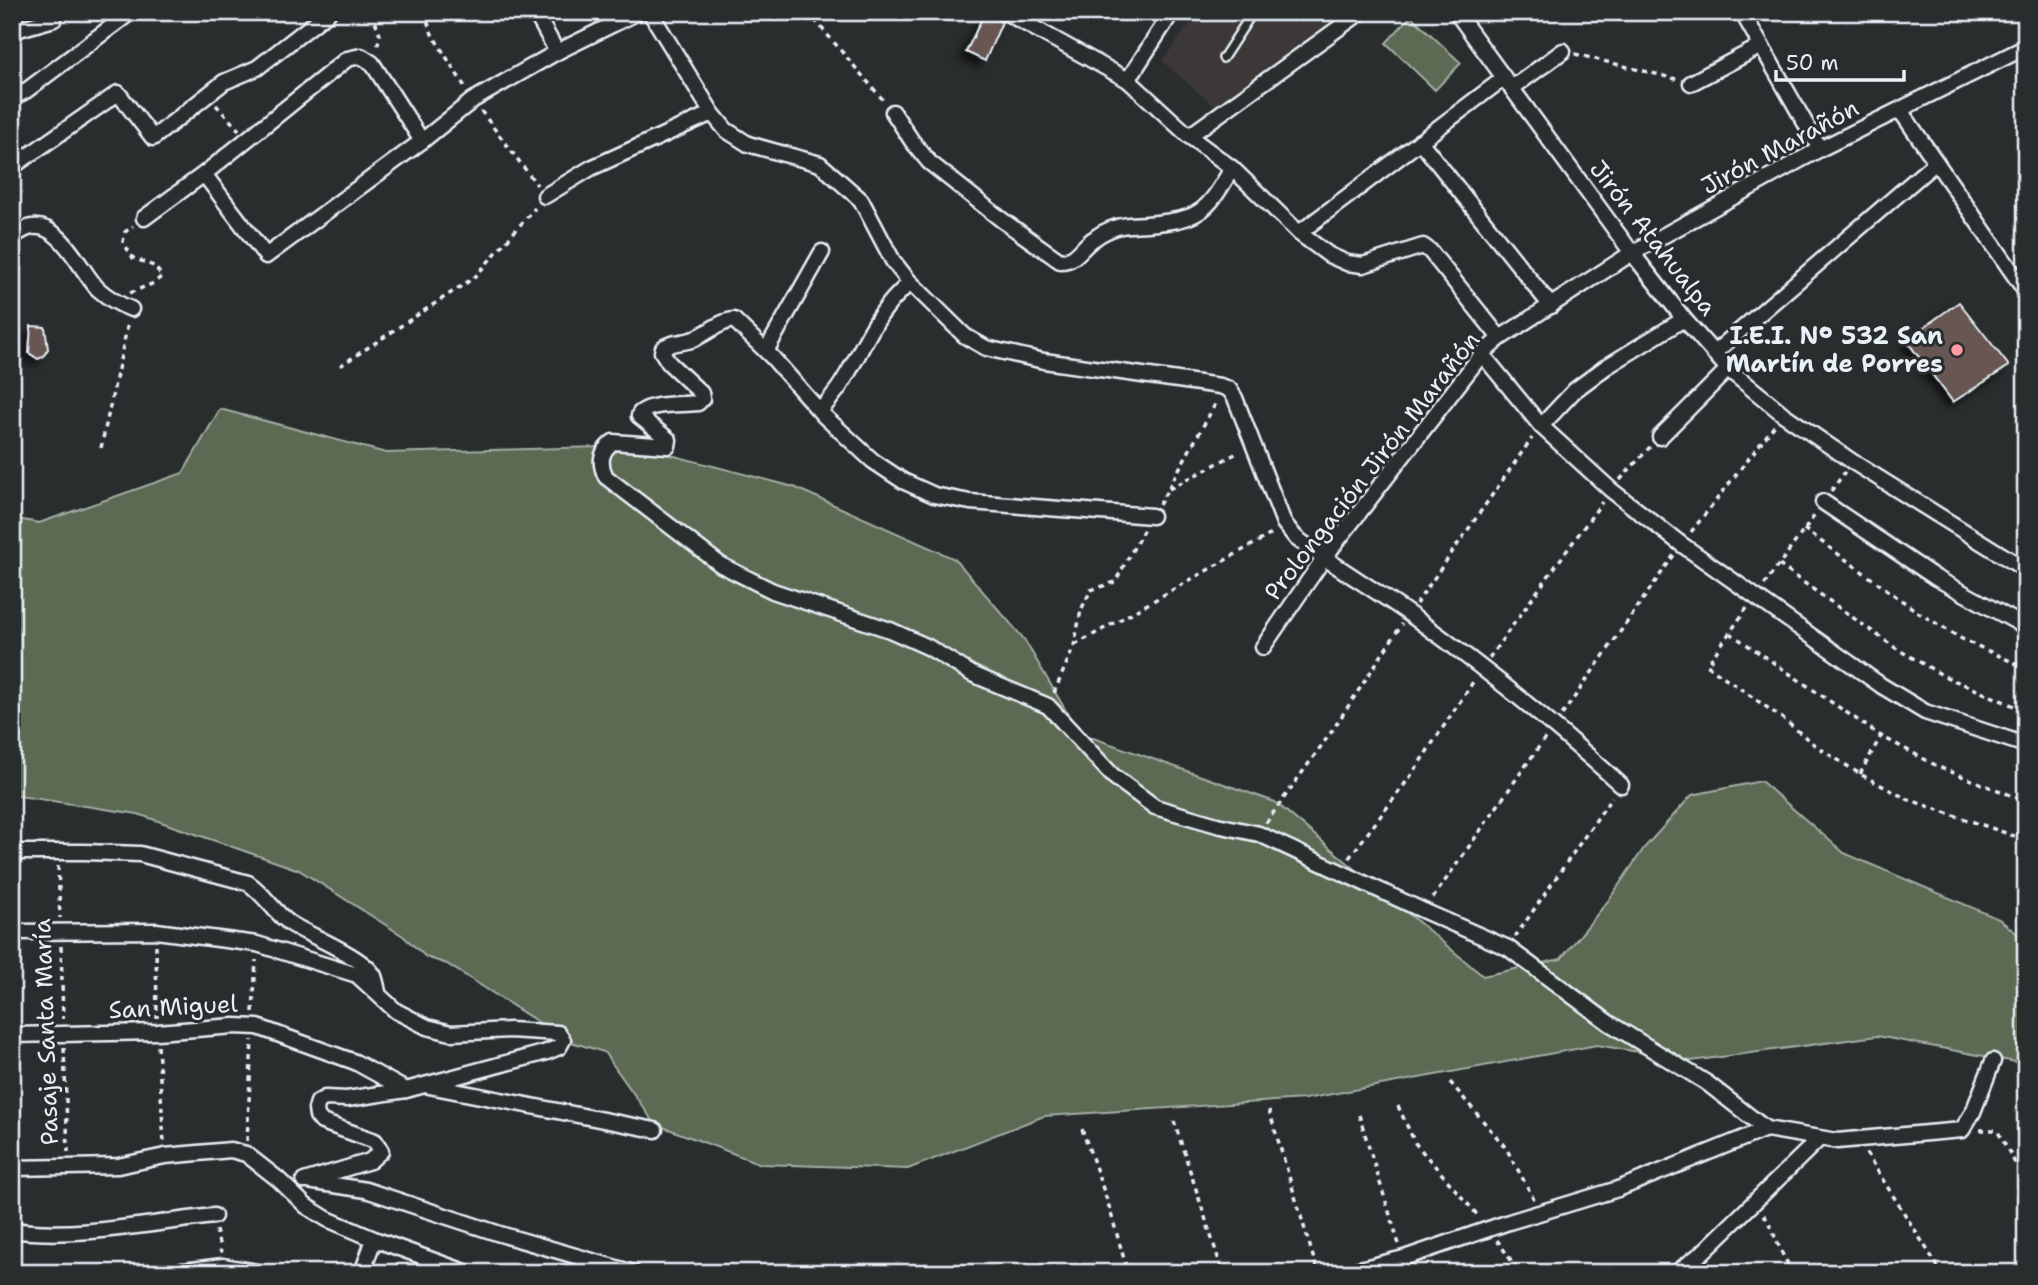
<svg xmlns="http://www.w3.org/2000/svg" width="2038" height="1285" font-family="'Shantell Sans',sans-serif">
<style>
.built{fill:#3d3939}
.green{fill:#5c6b53;stroke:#a2aea6;stroke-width:2}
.building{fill:#685653;stroke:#e8f1f8;stroke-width:2;filter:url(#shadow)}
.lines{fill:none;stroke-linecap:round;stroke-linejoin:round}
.service-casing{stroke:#e8f1f8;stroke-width:12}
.minor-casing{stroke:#e8f1f8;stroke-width:19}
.path{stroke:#e8f1f8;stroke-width:3.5;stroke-dasharray:5 5;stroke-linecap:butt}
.service{stroke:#2a2d2e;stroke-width:7}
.minor{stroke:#2a2d2e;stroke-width:14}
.poi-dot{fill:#ff9aa2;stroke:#2a2d2e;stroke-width:2.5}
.labels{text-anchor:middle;stroke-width:6;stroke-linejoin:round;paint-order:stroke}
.street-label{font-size:24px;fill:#e8f1f8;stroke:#2a2d2e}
.poi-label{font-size:24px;font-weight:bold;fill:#e8f1f8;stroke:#2a2d2e;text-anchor:end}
</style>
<defs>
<filter id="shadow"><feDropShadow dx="-6" dy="6" stdDeviation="3.5" flood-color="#0009"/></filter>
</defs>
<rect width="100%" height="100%" fill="#2a2d2e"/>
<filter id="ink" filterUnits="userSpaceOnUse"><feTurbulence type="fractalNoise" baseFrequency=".0143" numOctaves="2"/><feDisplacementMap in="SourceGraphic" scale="14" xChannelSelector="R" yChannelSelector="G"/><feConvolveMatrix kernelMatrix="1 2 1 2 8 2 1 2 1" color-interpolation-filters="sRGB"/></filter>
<g filter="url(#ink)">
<!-- built -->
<path class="built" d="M1199,12H1343L1217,108L1162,61Z"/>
<!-- green -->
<g class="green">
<path d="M1411,16L1461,63L1435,90L1386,43Z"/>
<path d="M220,409L386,453L636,446L794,487L955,559L1024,639L1079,733L1275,802L1483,976L1561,959L1608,901L1644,848L1692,795L1761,781L1844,853L1999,919L2026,941V1064L1877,1036L1691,1061L1597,1045L1305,1099L1044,1116L908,1169L761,1164L655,1124L604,1052L568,1041L447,964L426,957L403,936L299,870L138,814L12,795V518L39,523L183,473Z"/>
</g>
<!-- building -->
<g class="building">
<path d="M984,14L1002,22L985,61L966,52Z"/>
<path d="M1959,302L2009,366L1953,402L1906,340Z"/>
<path d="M31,326L45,327L48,349L43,357L38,359L29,353Z"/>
</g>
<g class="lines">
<!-- service casing -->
<g class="service-casing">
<path id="service" d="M1223,58L1253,12"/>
</g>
<!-- minor casing -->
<g class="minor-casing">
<g id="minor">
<path d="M535,12L557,52"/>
<path d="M650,12L712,113L726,130L748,144L820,164L861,200L893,261L908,280L965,336L986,348L1044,361L1220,386L1229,389L1235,398L1284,523L1296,538C1334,566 1374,589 1412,616C1485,668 1554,724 1621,785"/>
<path d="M1005,12L1128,80L1189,136L1232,168L1299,233L1329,255L1347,263L1363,265L1423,246L1430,251L1500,338"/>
<path d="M1456,12L1632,253L1684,319L1728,369L1783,414L1853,462L2026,570"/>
<path d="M1742,12L1820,149"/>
<path d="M12,31L54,19"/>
<path d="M1128,80L1172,12"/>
<path d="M1691,83L1761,46"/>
<path d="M1512,88L1563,51"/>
<path d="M12,98L27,90L131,12"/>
<path d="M1900,110L2026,292"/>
<path d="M893,112L912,141L929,162L1002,220L1060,261C1078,261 1081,246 1095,238C1100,234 1108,230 1114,228C1124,224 1137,225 1147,224C1200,219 1206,214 1232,168"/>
<path d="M1189,136L1361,12"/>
<path d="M1420,141L1551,306"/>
<path d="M12,167L118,93L153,138L224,82L257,68L329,12"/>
<path d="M204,174L266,256L422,141L473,100L557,52L638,12"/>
<path d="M545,196L591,168L712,113"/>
<path d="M144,218L204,174L347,59L361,56L372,63L422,141"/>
<path d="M1299,233L1504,78"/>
<path d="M12,237C18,233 25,228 32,227C61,222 81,272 98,289C108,298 118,304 131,309"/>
<path d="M766,351L822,252"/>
<path d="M1714,353L1936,162"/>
<path d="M1482,354L1541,426L1611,490L1681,544L1882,686L1925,712L2026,745"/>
<path d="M820,411C827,403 834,395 840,386C866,346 872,315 910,283"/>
<path d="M1541,426L1575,390L1606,367L1684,319"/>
<path d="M1660,437L1728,369"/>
<path d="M1823,502L1936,578L2026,627"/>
<path d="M1152,516L970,502L934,495L903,481L873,461L823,415L772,357L734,320C719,321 706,335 691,340C682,343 671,342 663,348L662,352L669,363L701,393L702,399L698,403C681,405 654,402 640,413L639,416L669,440L668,446L613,442C600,452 599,463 606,477L721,565L773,591L890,630L928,647L972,674L1048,706L1113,776L1155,807L1217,825L1259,834L1424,911L1508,948L1609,1023L1707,1083L1766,1129L1837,1141L1962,1130L1973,1112L1993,1061"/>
<path d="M1263,647L1324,558L1482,354L1500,338L1632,253L1820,149L2026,47"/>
<path d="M12,852H85L140,854L248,883C265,894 275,914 291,924C310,936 364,957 374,976C376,981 377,987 378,992"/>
<path d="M12,932L156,931L257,944L357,975L396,1011L427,1027L451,1033L510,1030L558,1033L563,1040L559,1047L547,1052L406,1090L347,1099L325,1098L318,1102L316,1109L317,1116L322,1122L375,1141L381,1151L370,1161L304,1181"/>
<path d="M12,1035L157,1032L234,1026L258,1027L355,1062L406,1090"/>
<path d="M429,1086L655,1130"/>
<path d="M12,1168L118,1166L165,1156L231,1150L246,1154L278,1179L306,1206L327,1219L374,1239L468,1273"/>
<path d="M308,1181L366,1190L500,1234L634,1273"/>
<path d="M12,1230C77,1239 149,1223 214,1216"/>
<path d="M167,1273L223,1266L263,1273"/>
<path d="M362,1273L374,1239"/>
<path d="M1344,1273L1404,1258L1509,1222L1618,1189L1766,1129"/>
<path d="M1676,1273L1702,1253L1819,1139"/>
</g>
</g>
<!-- path -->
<g class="path">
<path d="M372,12L380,35L377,48"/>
<path d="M424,12L432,34L465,87"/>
<path d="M808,12L884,101"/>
<path d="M1575,54L1676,79"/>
<path d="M216,105L239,130"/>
<path d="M481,111L537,185"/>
<path d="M130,293L154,283L162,276L154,266L133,258L123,242L125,232L133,226"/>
<path d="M340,366L475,277L535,208"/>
<path d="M101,448L128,323"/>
<path d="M1620,480L1650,447"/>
<path d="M1169,489L1239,452"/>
<path d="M1831,491L1845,472"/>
<path d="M1159,505L1217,401"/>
<path d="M1804,529L1919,613L1962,639L2026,668"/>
<path d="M1691,532L1775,425"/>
<path d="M1779,565L1897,649L1944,676L2026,711"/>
<path d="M1764,585L1815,515"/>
<path d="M1416,604L1532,438"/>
<path d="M1747,608L1707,665L1782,718L1816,746L1860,774L1907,799L2026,840"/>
<path d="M1730,633L1881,736L1941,768L2026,801"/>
<path d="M1075,645L1275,532"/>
<path d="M1489,658L1602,502"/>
<path d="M1054,693L1074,646L1081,610L1091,590L1115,582L1144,529"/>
<path d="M1562,715L1674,555"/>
<path d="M1860,774L1881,736"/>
<path d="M1266,823L1332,731L1402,624"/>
<path d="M1349,858L1410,777L1475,679"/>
<path d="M58,866L60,918"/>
<path d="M1433,898L1545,738"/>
<path d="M1515,937L1612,797"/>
<path d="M156,945L157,1018"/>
<path d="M61,946L63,1019"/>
<path d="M253,1012L256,960"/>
<path d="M158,1046L164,1143"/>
<path d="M64,1048L68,1152"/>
<path d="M1450,1082L1506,1148L1535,1201"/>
<path d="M1398,1106L1415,1143L1480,1218"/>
<path d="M1269,1110L1318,1273"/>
<path d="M1359,1115L1399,1244"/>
<path d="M1174,1121L1223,1273"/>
<path d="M1082,1129L1108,1203L1128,1273"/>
<path d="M1980,1130H1997L2026,1183"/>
<path d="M247,1141L252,1040"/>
<path d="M1866,1153L1942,1273"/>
<path d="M1764,1215C1773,1227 1782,1260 1791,1267C1795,1271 1803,1271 1808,1273"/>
<path d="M216,1230L221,1253"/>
<path d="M1497,1240L1520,1273"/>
</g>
<!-- service -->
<use href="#service" class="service"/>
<!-- minor -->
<use href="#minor" class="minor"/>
</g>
</g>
<!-- markers -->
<circle class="poi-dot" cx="1957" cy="350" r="7"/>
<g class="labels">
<!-- street labels -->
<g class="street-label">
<text transform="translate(1780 147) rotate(-28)" y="8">Jirón Marañón</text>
<text transform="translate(1653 238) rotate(52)" y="8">Jirón Atahualpa</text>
<text transform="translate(1372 466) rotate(-52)" y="8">Prolongación Jirón Marañón</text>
<text transform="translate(173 1007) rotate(-3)" y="8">San Miguel</text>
<text transform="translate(46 1032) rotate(-92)" y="8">Pasaje Santa María</text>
</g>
<!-- poi labels -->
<g class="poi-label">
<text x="1943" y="344">I.E.I. N° 532 San<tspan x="1943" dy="28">Martín de Porres</tspan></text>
</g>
</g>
<!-- margin -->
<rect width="2038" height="1285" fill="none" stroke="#2a2d2e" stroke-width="42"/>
<rect x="21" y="21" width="1996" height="1243" fill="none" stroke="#e8f1f8" stroke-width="2.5" filter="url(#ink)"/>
<!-- scale -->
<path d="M1776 70v10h128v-10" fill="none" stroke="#e8f1f8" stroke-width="3.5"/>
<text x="1786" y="70" font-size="21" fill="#e8f1f8" stroke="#2a2d2e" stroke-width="5" paint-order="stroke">50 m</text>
</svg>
